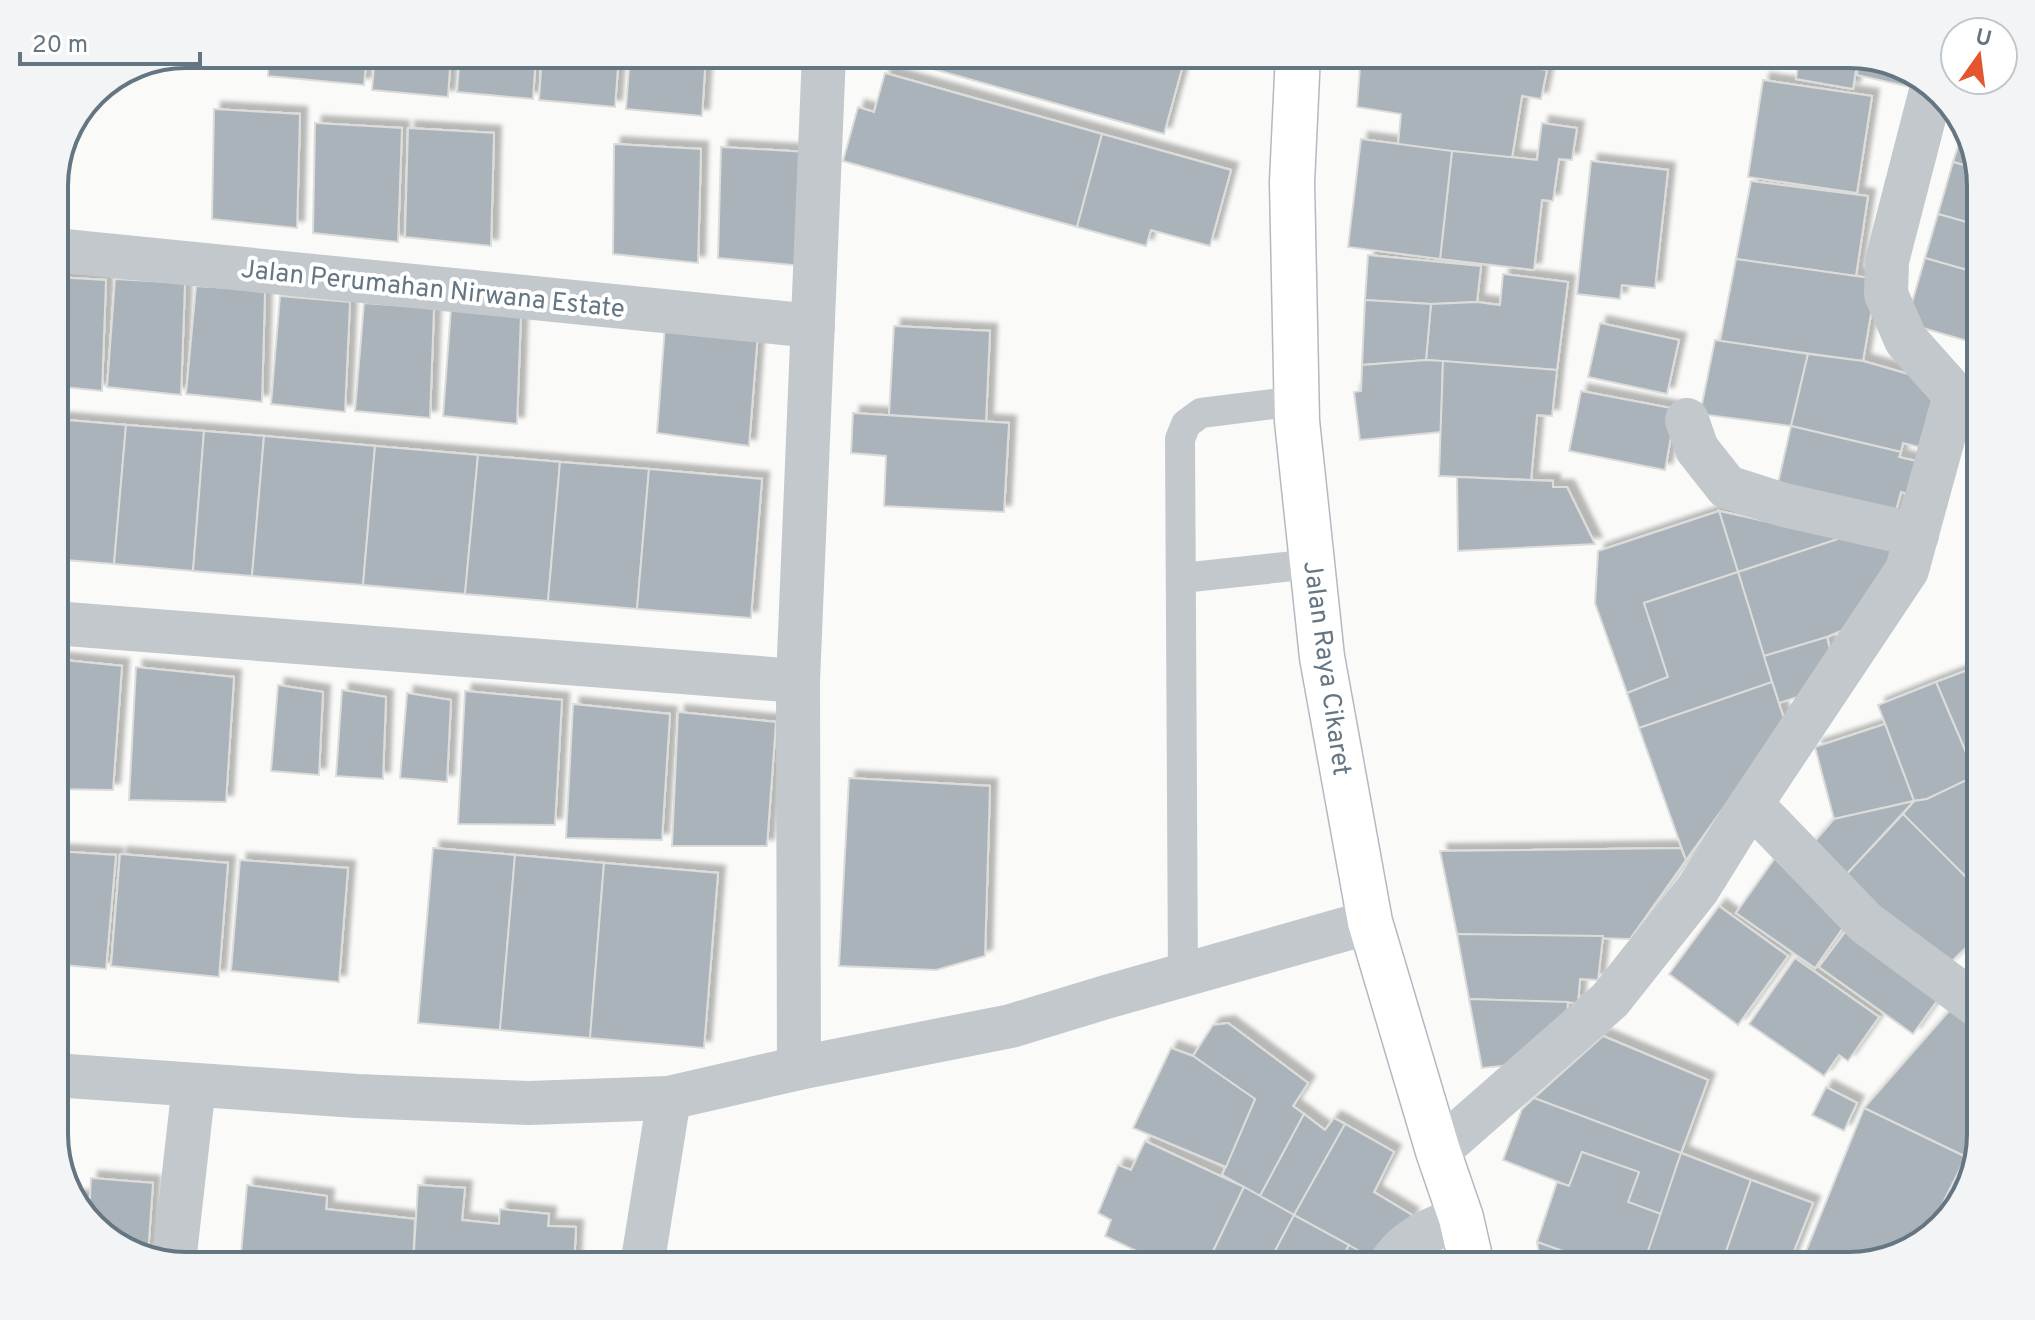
<svg xmlns="http://www.w3.org/2000/svg" width="2035" height="1320" font-family="Overpass,sans-serif">
<style>
.building{fill:#aab3b9;stroke:#dcdcda;stroke-width:2;filter:url(#shadow)}
.lines{fill:none;stroke-linecap:round;stroke-linejoin:round}
.secondary-casing{stroke:#b3babf;stroke-width:47}
.service{stroke:#c3c8cc;stroke-width:30}
.minor{stroke:#c3c8cc;stroke-width:44}
.secondary{stroke:#fff;stroke-width:44}
.labels{text-anchor:middle;stroke-width:8;stroke-linejoin:round;paint-order:stroke}
.street-label{font-size:26px;fill:#657683;stroke:#fff}
.rim{fill:none;stroke:#657683;stroke-width:4}
</style>
<defs>
<filter id="shadow"><feDropShadow dx="7" dy="-7" stdDeviation="2" flood-color="#0004"/></filter>
</defs>
<rect width="100%" height="100%" fill="#fafaf8"/>
<!-- building -->
<g class="building">
<path d="M269,54H367L364,85L268,76Z"/>
<path d="M375,54H451L448,97L372,90Z"/>
<path d="M460,54H536L533,99L457,92Z"/>
<path d="M542,54H619L615,107L539,100Z"/>
<path d="M630,54H706L702,116L626,109Z"/>
<path d="M880,54H1186L1164,134Z"/>
<path d="M1361,54H1434L1547,70L1541,99L1522,96L1512,158L1398,145L1401,114L1357,107Z"/>
<path d="M1490,54H1529L1527,66L1489,62Z"/>
<path d="M1580,54H1636L1634,66L1580,56Z"/>
<path d="M1800,54H1849L1858,57L1853,89L1796,79Z"/>
<path d="M1859,57L1922,76L1928,91L1857,75Z"/>
<path d="M885,73L1102,134L1077,227L843,161L858,107L874,112Z"/>
<path d="M1763,80L1872,96L1857,193L1748,177Z"/>
<path d="M214,109L300,114L297,228L212,219Z"/>
<path d="M315,123L402,128L398,242L313,233Z"/>
<path d="M1542,123L1577,128L1572,160L1559,159L1553,201L1542,200L1534,270L1440,259L1452,151L1537,160Z"/>
<path d="M1965,125L1978,169L1953,162Z"/>
<path d="M408,128L494,133L491,246L405,237Z"/>
<path d="M1102,134L1231,170L1210,246L1151,230L1146,246L1077,227Z"/>
<path d="M1361,139L1452,151L1440,259L1348,247Z"/>
<path d="M614,144L701,149L698,263L613,254Z"/>
<path d="M721,147L807,152L803,266L718,258Z"/>
<path d="M1591,161L1668,170L1655,288L1622,285L1620,299L1577,294Z"/>
<path d="M1953,162L1978,169L1981,178V226L1938,214Z"/>
<path d="M1751,181L1868,196L1856,276L1736,259Z"/>
<path d="M1938,214L1981,226V274L1925,258Z"/>
<path d="M1368,255L1481,266L1477,302L1431,304L1365,300Z"/>
<path d="M1925,258L1981,274V345L1906,323Z"/>
<path d="M1736,259L1877,279L1863,361L1720,341Z"/>
<path d="M1503,274L1568,282L1557,370L1426,360L1431,304L1477,302L1500,305Z"/>
<path d="M54,277L106,280L102,391L54,386Z"/>
<path d="M115,279L185,283L181,395L107,387Z"/>
<path d="M196,286L265,290L262,402L186,394Z"/>
<path d="M280,296L350,302L345,412L271,404Z"/>
<path d="M1365,300L1431,304L1426,360L1362,365Z"/>
<path d="M364,303L434,308L430,418L355,411Z"/>
<path d="M451,308L521,313L517,424L443,416Z"/>
<path d="M1600,323L1679,340L1667,394L1588,377Z"/>
<path d="M665,326L758,332L749,446L657,433Z"/>
<path d="M894,326L990,331L986,421L889,415Z"/>
<path d="M1715,340L1808,354L1791,426L1700,414Z"/>
<path d="M1808,354L1863,361L1915,376L1934,394L1919,447L1903,443L1901,452L1791,426Z"/>
<path d="M1426,360L1443,361L1441,432L1360,440L1354,392L1361,391L1362,365Z"/>
<path d="M1443,361L1557,370L1552,416L1537,415L1531,480L1439,476Z"/>
<path d="M1581,391L1676,409L1665,470L1569,451Z"/>
<path d="M853,413L1009,423L1004,512L884,506L886,456L851,453Z"/>
<path d="M54,419L126,425L114,564L54,559Z"/>
<path d="M126,425L204,431L193,571L114,564Z"/>
<path d="M1791,426L1901,452L1899,457L1924,463L1915,496L1901,492L1893,522L1776,492Z"/>
<path d="M204,431L264,436L252,576L193,571Z"/>
<path d="M264,436L375,446L363,585L252,576Z"/>
<path d="M375,446L478,455L465,594L363,585Z"/>
<path d="M478,455L560,462L548,601L465,594Z"/>
<path d="M560,462L649,469L637,609L548,601Z"/>
<path d="M649,469L762,479L751,618L637,609Z"/>
<path d="M1457,477L1553,481V487H1567L1595,544L1458,551Z"/>
<path d="M1719,511L1841,538L1738,572Z"/>
<path d="M1719,511L1738,572L1644,603L1668,677L1627,693L1595,603L1598,551Z"/>
<path d="M1841,538L1904,551L1865,620L1827,637L1764,656L1738,572Z"/>
<path d="M1738,572L1772,682L1639,728L1627,693L1668,677L1644,603Z"/>
<path d="M1827,637L1833,662L1807,694L1779,703L1764,656Z"/>
<path d="M54,659L122,666L113,790L54,789Z"/>
<path d="M1981,665V773L1976,776L1936,682Z"/>
<path d="M136,667L234,677L226,802L129,800Z"/>
<path d="M1772,682L1785,722L1686,860L1639,728Z"/>
<path d="M1936,682L1976,776L1927,799L1914,801L1878,705Z"/>
<path d="M278,685L323,692L319,775L271,771Z"/>
<path d="M342,690L386,697L383,779L336,776Z"/>
<path d="M465,691L562,700L555,825L458,824Z"/>
<path d="M407,693L451,700L447,782L400,778Z"/>
<path d="M573,704L670,714L662,840L566,838Z"/>
<path d="M678,712L776,722L767,846H672Z"/>
<path d="M1885,724L1914,801L1834,819L1815,747Z"/>
<path d="M1981,773V877L1974,885L1903,814L1914,801L1927,799Z"/>
<path d="M849,778L990,786L985,956L936,970L839,966Z"/>
<path d="M1914,801L1843,878L1808,849L1834,819Z"/>
<path d="M1903,814L1981,892V933L1947,966L1843,878Z"/>
<path d="M433,848L515,855L500,1030L418,1023Z"/>
<path d="M1681,848L1686,860L1630,939L1457,934L1440,851Z"/>
<path d="M54,851L116,855L106,969L54,964Z"/>
<path d="M120,854L228,863L219,977L111,966Z"/>
<path d="M515,855L604,863L590,1038L500,1030Z"/>
<path d="M1775,858L1854,912L1815,968L1736,913Z"/>
<path d="M240,860L348,868L339,982L231,971Z"/>
<path d="M604,863L718,873L704,1048L590,1038Z"/>
<path d="M1719,906L1788,956L1738,1025L1669,974Z"/>
<path d="M1854,920L1947,987L1913,1034L1819,967Z"/>
<path d="M1457,934L1603,936L1598,980L1580,979L1578,1003L1469,999Z"/>
<path d="M1795,958L1879,1017L1848,1061L1839,1055L1824,1076L1749,1024Z"/>
<path d="M1469,999L1568,1002L1566,1027L1519,1064L1482,1068Z"/>
<path d="M1956,1003L1981,1027V1134L1973,1160L1864,1108Z"/>
<path d="M1228,1023L1308,1083L1293,1106L1304,1114L1260,1196L1222,1175L1255,1099L1193,1056L1213,1025Z"/>
<path d="M1603,1036L1708,1080L1681,1153L1534,1098Z"/>
<path d="M1171,1048L1193,1056L1255,1099L1226,1167L1133,1128Z"/>
<path d="M1826,1087L1857,1103L1844,1131L1812,1115Z"/>
<path d="M1534,1098L1681,1153L1661,1214L1628,1202L1639,1172L1582,1152L1569,1186L1503,1160L1522,1109Z"/>
<path d="M1864,1108L1966,1157L1930,1229L1922,1225L1911,1249L1849,1266H1800Z"/>
<path d="M1304,1114L1325,1130L1334,1118L1345,1124L1294,1215L1260,1196Z"/>
<path d="M1345,1124L1394,1152L1374,1192L1412,1215L1383,1265L1294,1215Z"/>
<path d="M1145,1141L1244,1187L1206,1266H1168L1105,1236L1111,1220L1098,1213L1118,1165L1131,1170Z"/>
<path d="M1582,1152L1639,1172L1628,1202L1661,1214L1643,1266H1605L1537,1242L1557,1182L1569,1186Z"/>
<path d="M1681,1153L1751,1180L1721,1266H1643Z"/>
<path d="M1966,1157L1973,1160L1959,1207L1934,1230L1930,1229Z"/>
<path d="M91,1178L153,1183L148,1254L113,1244L72,1200L71,1197L90,1198Z"/>
<path d="M1751,1180L1813,1203L1788,1266H1721Z"/>
<path d="M247,1185L327,1196L326,1209L415,1219L413,1266H240Z"/>
<path d="M418,1185L465,1188L462,1220L499,1224L500,1209L549,1214L548,1226L576,1227L574,1266H413Z"/>
<path d="M1244,1187L1294,1215L1267,1266H1206Z"/>
<path d="M1294,1215L1349,1245L1338,1266H1267Z"/>
<path d="M1537,1242L1605,1266H1541Z"/>
<path d="M1349,1245L1383,1265V1266H1338Z"/>
</g>
<g class="lines">
<!-- secondary casing -->
<g class="secondary-casing">
<path id="secondary" d="M1298,54L1292,182L1297,421L1322,657L1370,922L1438,1151L1461,1218L1472,1266"/>
</g>
<!-- service -->
<g class="service">
<path d="M1182,578L1312,564"/>
<path d="M1183,977L1180,439L1186,424L1201,413L1297,401"/>
</g>
<!-- minor -->
<g class="minor">
<path d="M1932,87L1887,261L1886,294L1906,340L1955,395L1981,408"/>
<path d="M54,250L813,326"/>
<path d="M1687,420L1697,449L1727,487L1784,505L1917,535"/>
<path d="M54,623L798,681"/>
<path d="M1751,804L1866,923L1981,1008"/>
<path d="M799,1068L798,681L824,54"/>
<path d="M54,1075L357,1096L529,1103L669,1098L799,1068L1011,1026L1106,997L1370,922"/>
<path d="M1438,1151L1610,1000L1698,889L1747,810L1907,570L1955,395"/>
<path d="M174,1262L194,1085"/>
<path d="M642,1266L669,1098"/>
<path d="M1389,1266C1405,1238 1432,1229 1461,1218"/>
</g>
<!-- secondary -->
<use href="#secondary" class="secondary"/>
</g>
<g class="labels">
<!-- street labels -->
<g class="street-label">
<text transform="translate(433 288) rotate(6)" y="9">Jalan Perumahan Nirwana Estate</text>
<text transform="translate(1328 668) rotate(82)" y="9">Jalan Raya Cikaret</text>
</g>
</g>
<!-- crop -->
<path d="M0 0H2035V1320H0ZM186 68H1849A118 118 0 0 1 1967 186V1134A118 118 0 0 1 1849 1252H186A118 118 0 0 1 68 1134V186A118 118 0 0 1 186 68Z" fill="#f3f4f5" fill-rule="evenodd"/>
<path class="rim" d="M186 68H1849A118 118 0 0 1 1967 186V1134A118 118 0 0 1 1849 1252H186A118 118 0 0 1 68 1134V186A118 118 0 0 1 186 68Z"/>
<!-- north arrow -->
<g transform="translate(1979 56) rotate(14)"><circle r="38" fill="#ffffff" stroke="#c1c8cd" stroke-width="2"/>
<path d="M0-6L14 30L0 20L-14 30Z" fill="#e4572e"/>
<text y="-12" font-size="22" font-weight="bold" text-anchor="middle" fill="#657683">U</text>
</g>
<!-- scale -->
<path d="M20 52v12h180v-12" fill="none" stroke="#657683" stroke-width="4"/>
<text x="32" y="52" font-size="24" fill="#657683" stroke="#ffffff" stroke-width="6" paint-order="stroke">20 m</text>
</svg>
